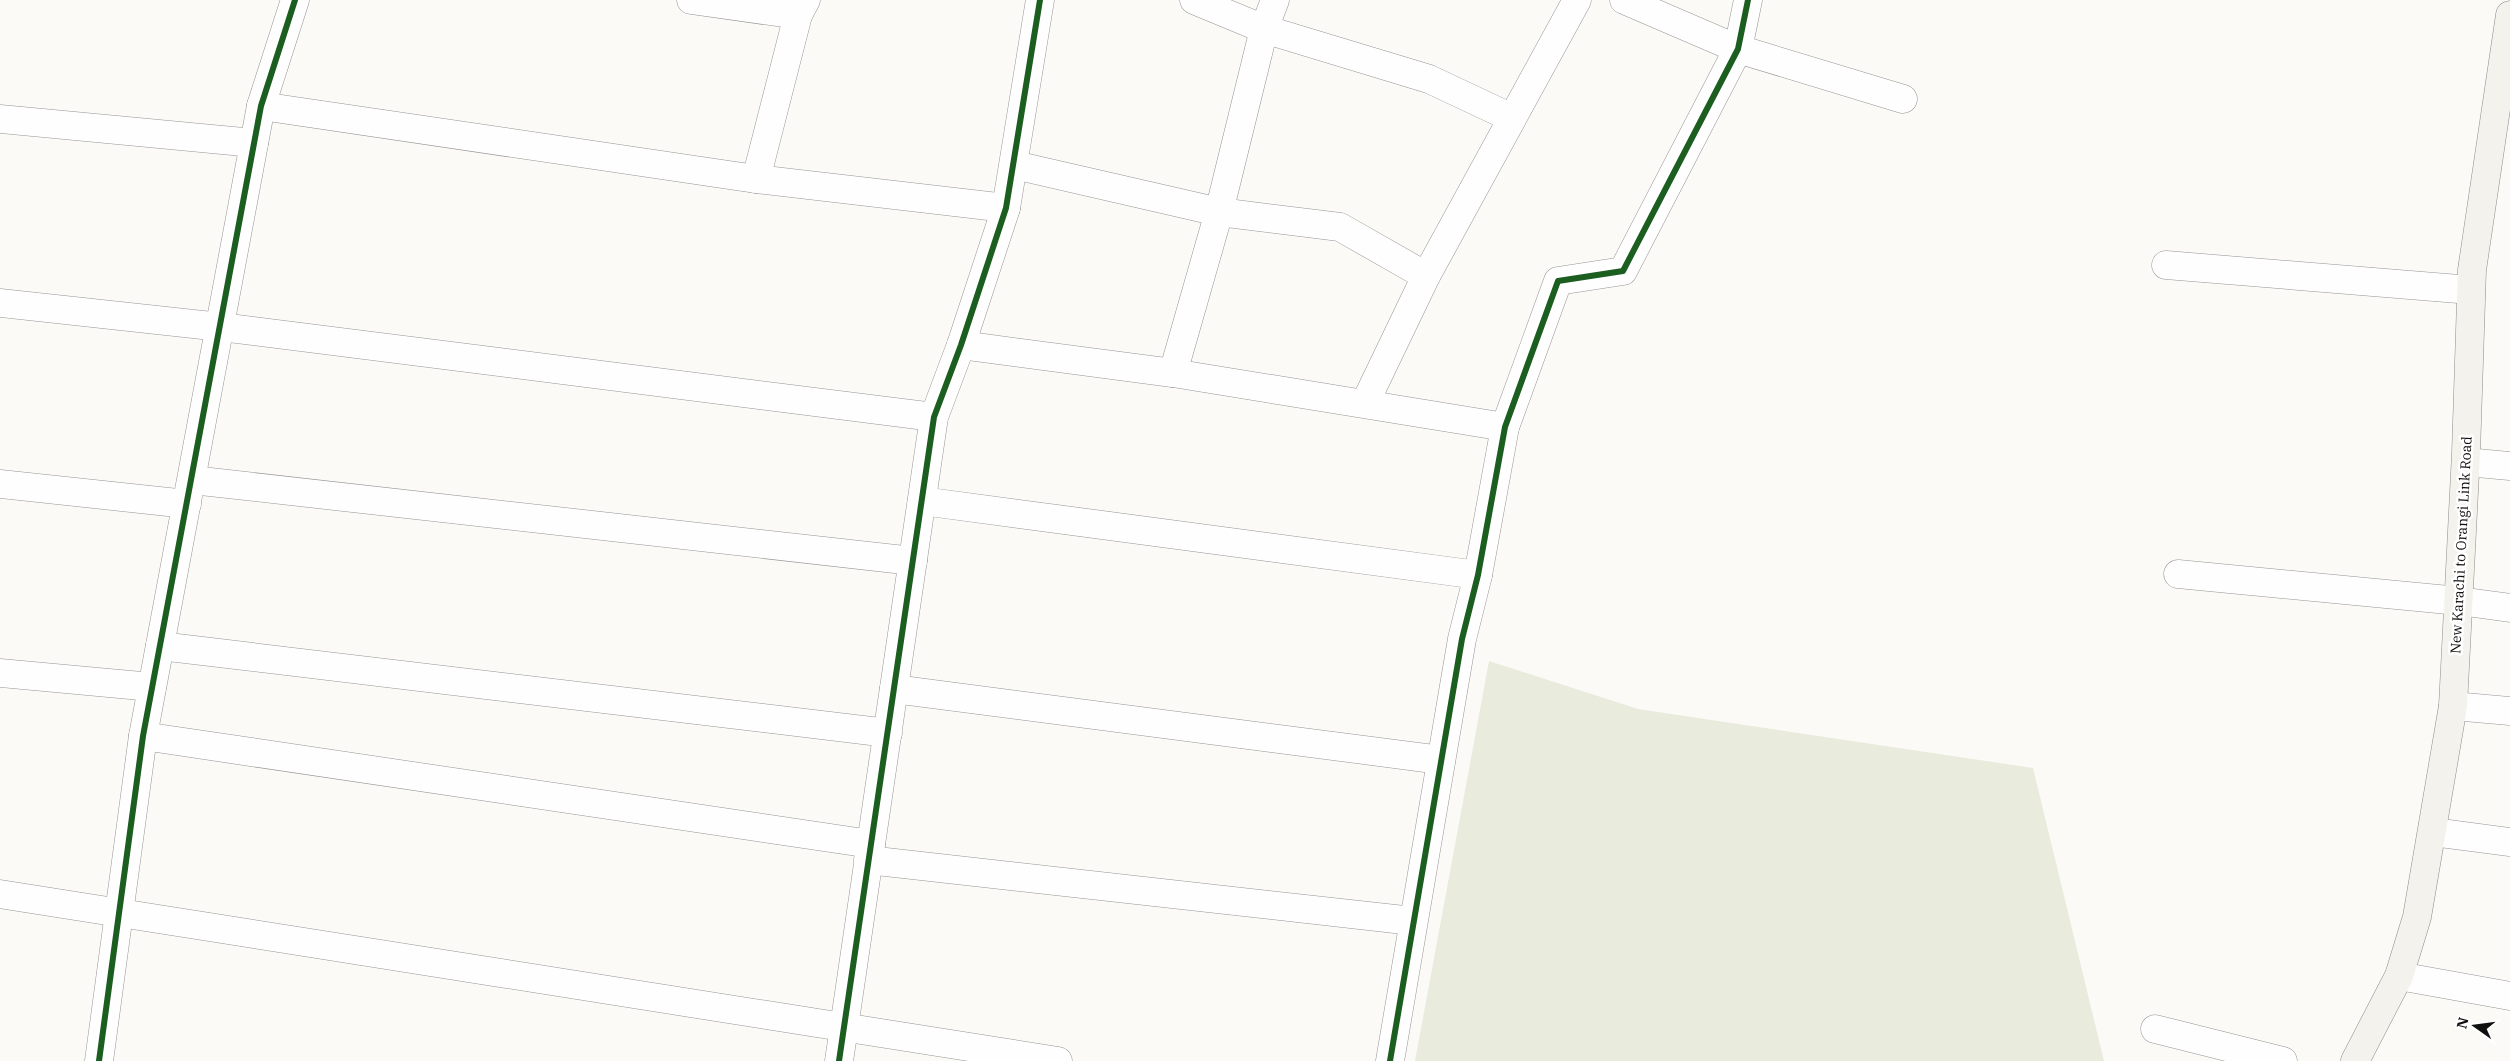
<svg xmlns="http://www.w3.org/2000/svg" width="2510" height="1061" font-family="'IBM Plex Serif',serif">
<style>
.cemetery{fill:#e9ebdc}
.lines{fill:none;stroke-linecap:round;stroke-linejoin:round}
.street-casing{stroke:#969594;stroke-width:29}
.secondary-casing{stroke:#8d8c8b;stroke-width:29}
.street{stroke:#fffefe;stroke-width:28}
.secondary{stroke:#f4f2ed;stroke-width:28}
.cycleway-casing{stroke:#fff;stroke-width:9}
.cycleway{stroke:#1b5e20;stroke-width:6}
.labels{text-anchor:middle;stroke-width:5;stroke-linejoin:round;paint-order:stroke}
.street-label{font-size:14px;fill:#101010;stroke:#fff}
</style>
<rect width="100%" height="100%" fill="#fcfaf7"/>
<!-- cemetery -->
<path class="cemetery" d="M1489,661L1638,709L2033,768L2104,1061H1415Z"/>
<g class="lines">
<!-- street casing -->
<g class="street-casing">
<g id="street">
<path d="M691,0L798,15"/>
<path d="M1194,0L1264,29L1429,79L1512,118"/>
<path d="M1624,0L1738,49L1903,99"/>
<path d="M261,106L756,179L1006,208"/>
<path d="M0,119L254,143"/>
<path d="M1014,165L1219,212L1340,227L1426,276"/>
<path d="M756,179L798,15L806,0"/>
<path d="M2166,265L2471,290"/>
<path d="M0,303L221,327L934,417"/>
<path d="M961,345L1173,373L1505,427"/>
<path d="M1173,373L1219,212L1264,29L1275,0"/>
<path d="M1365,403L1426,276L1577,0"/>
<path d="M2466,462L2510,466"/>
<path d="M192,480L913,561"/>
<path d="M0,484L187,504"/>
<path d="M922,501L1478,575"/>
<path d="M2178,574L2459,601L2510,608"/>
<path d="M160,646L888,733"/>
<path d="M0,673L152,687"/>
<path d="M894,689L1441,760"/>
<path d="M2453,706L2510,711"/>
<path d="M143,736L871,844"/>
<path d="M2433,832L2510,842"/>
<path d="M868,860L1413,921"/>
<path d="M0,894L1058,1061"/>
<path d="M2399,976L2510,996"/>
<path d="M2155,1029L2283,1061"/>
<path d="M99,1061L143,736L261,106L295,0"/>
<path d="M839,1061L934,417L961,345L1006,208L1040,0"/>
<path d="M1390,1061L1462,639L1478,575L1505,427L1558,281L1623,271L1738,49L1748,0"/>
</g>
</g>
<!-- secondary casing -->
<g class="secondary-casing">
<path id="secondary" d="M2355,1061L2399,976L2417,917L2453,706L2466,453L2472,270L2510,15"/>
</g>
<!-- street -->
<use href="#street" class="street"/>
<!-- secondary -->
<use href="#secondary" class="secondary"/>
<!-- cycleway casing -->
<g class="cycleway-casing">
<g id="cycleway">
<path d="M99,1061L143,736L261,106L295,0"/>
<path d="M839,1061L934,417L961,345L1006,208L1040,0"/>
<path d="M1390,1061L1462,639L1478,575L1505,427L1558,281L1623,271L1738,49L1748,0"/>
</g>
</g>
<!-- cycleway -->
<use href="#cycleway" class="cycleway"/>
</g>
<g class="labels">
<!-- street labels -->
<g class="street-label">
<text transform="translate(2461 545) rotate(-87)" y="5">New Karachi to Orangi Link Road</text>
</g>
</g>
<!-- north arrow -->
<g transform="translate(2475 1026) rotate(284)" stroke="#ffffff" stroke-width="4" paint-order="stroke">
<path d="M0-4L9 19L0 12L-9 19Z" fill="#101010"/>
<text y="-8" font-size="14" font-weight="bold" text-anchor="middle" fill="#101010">N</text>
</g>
</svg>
